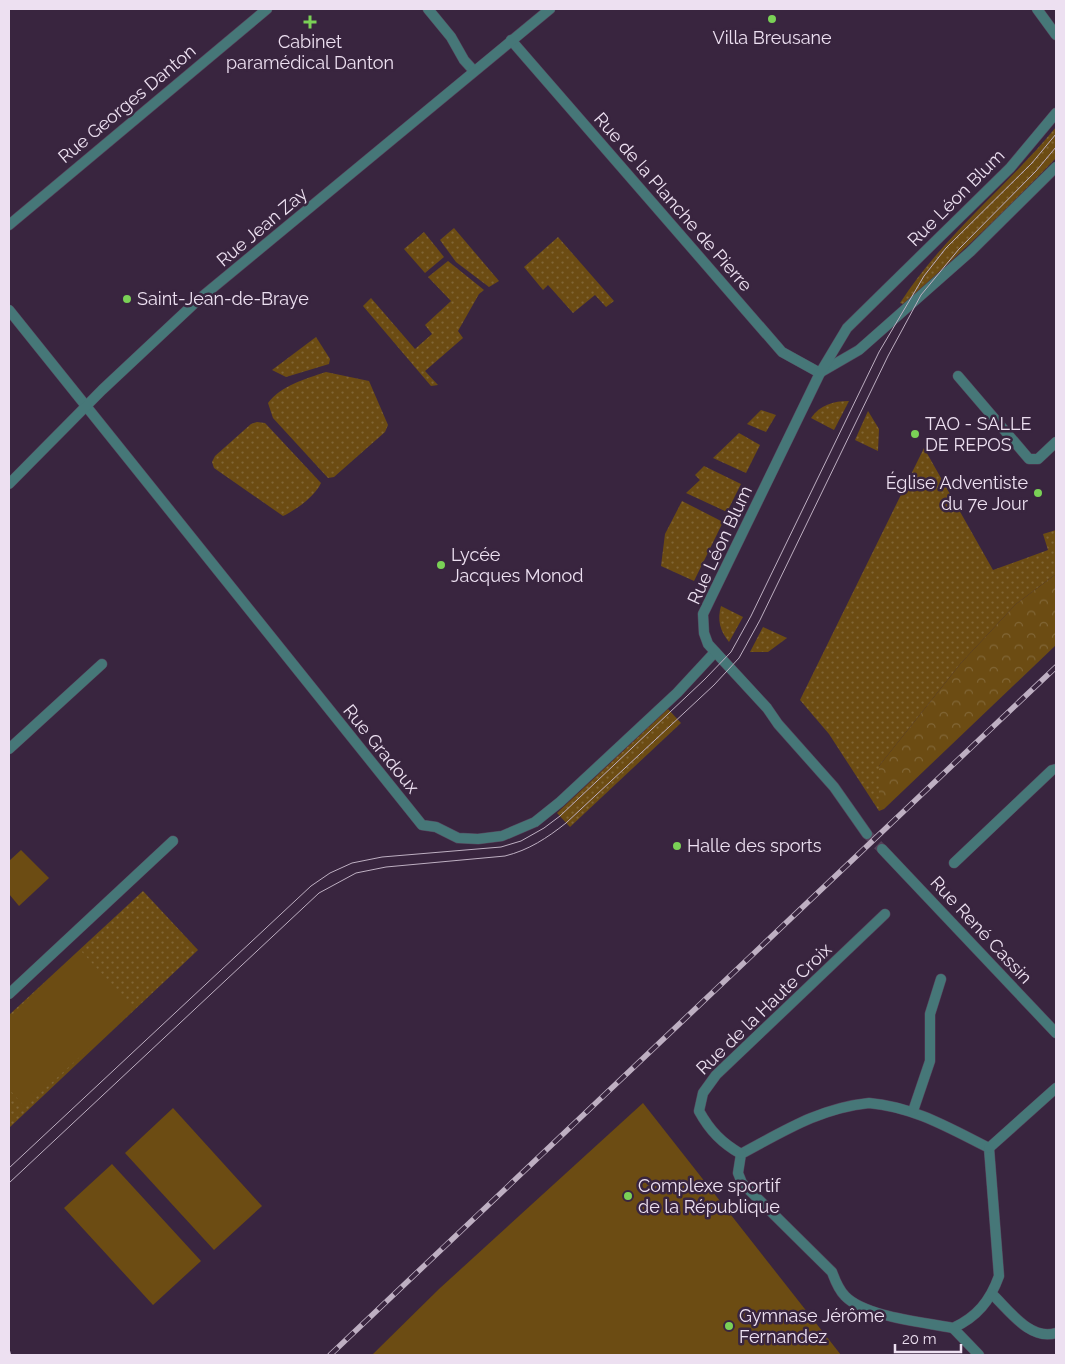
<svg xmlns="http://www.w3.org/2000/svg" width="1065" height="1364" font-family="Raleway,sans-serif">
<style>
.grass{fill:url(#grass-dots)}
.forest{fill:url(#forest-crowns)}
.park{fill:#6c4c13}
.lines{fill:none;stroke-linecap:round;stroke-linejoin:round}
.minor-tunnel{stroke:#54415a;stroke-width:10;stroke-dasharray:10 5;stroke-linecap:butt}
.pedestrian-casing{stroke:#56435b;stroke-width:11}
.minor-casing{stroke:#56435b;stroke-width:11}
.pedestrian{stroke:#467778;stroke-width:10}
.minor{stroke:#467778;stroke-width:10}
.tram{stroke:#beafc2;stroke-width:1}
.rail-casing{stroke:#beafc2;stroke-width:5.5}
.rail{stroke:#39253f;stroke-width:4;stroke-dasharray:11;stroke-linecap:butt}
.poi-dot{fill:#7ad156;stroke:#39253f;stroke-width:2}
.labels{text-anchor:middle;stroke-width:5;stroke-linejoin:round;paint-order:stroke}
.poi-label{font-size:18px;fill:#ede0f1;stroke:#39253f;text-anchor:start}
.street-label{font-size:18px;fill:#ede0f1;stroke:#39253f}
</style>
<defs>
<pattern id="grass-dots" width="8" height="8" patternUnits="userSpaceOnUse" patternTransform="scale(1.25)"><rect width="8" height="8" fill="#6c4c13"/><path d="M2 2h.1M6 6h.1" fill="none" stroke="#816636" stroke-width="1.8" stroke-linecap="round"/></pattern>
<pattern id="forest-crowns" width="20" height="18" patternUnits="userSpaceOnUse" patternTransform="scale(1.25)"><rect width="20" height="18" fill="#6c4c13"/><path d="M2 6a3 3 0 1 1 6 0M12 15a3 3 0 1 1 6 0" fill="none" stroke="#816636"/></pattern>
</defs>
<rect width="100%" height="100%" fill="#39253f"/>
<!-- grass -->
<g class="grass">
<path d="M1056,127V158C1007,209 956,258 903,304L900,303C943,236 1006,188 1056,127Z"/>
<path d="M454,228L499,281L489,287L456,262L440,240Z"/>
<path d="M424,232L444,257L425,273L404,249Z"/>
<path d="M558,237L614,301L606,307L595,295L573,313L548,285L543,290L524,267Z"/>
<path d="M448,261L484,290L479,294L458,331L463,338L425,371L438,385L431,386L363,306L371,298L415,349L432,334L425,325L451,301L428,277Z"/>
<path d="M316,337L330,359L329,364L286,377L272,370Z"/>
<path d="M326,372L369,381L388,425L385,432L334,477L328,478L273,418L268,403C282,385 305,379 326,372Z"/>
<path d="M849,401L834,430L811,418C820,405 833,401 849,401Z"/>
<path d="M761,410L776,415L766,432L747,424Z"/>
<path d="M868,411L879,429L878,451L855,440Z"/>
<path d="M257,422L265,423L321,483C315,496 296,510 283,516L214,468L212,462L215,456L251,424Z"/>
<path d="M739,433L760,445L746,473L713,458Z"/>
<path d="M924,448L993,570L1048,550L1043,534L1056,530V574L1016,604L961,663L879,766V811L829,734L800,700Z"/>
<path d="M704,466L741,484L727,512L686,493L700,480L695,475Z"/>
<path d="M682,501L723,522L694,581L661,566L665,534Z"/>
<path d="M721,606L743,617L729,642C720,631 717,620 721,606Z"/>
<path d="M763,627L787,638L768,652H750Z"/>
<path d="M668,709L681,723L570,827L557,813Z"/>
<path d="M143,891L198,950L9,1128V1015Z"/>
</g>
<!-- forest -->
<path class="forest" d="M1056,574V645L884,809L879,811V766L961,663L1016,604Z"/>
<!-- park -->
<g class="park">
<path d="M21,850L49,878L19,906L9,894V861Z"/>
<path d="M81,951L133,1008L25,1107L9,1089V1019Z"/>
<path d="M643,1103L841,1355H372L439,1289Z"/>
<path d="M173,1108L262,1206L214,1250L125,1153Z"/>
<path d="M112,1164L201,1261L153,1305L64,1208Z"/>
</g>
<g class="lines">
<!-- minor-tunnel -->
<path class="minor-tunnel" d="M867,834L882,849"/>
<!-- pedestrian casing -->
<g class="pedestrian-casing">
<path id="pedestrian" d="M428,9L451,37L464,60L474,71"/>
</g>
<!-- minor casing -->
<g class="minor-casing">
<g id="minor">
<path d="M1037,9L1056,35"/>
<path d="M511,40L782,352L820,373"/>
<path d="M9,225L267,9"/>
<path d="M9,310L422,825L436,827L458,838L478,839L502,836L535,822L560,802L677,693L715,652"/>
<path d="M821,372L859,350L970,252L1056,167"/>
<path d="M958,376L1029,459H1038L1056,442"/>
<path d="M9,484L102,390L198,300L550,9"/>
<path d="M9,749L102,664"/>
<path d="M867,834L834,787L778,724L767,708L708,644L704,633L703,614L820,373L847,328L1010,168L1056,113"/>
<path d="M882,849L1056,1033"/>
<path d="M954,863L1052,770L1056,769"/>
<path d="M9,994L173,841"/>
<path d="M869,1103C914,1107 949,1128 989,1148L999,1276C990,1301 977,1317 953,1328C924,1322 865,1317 845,1296C838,1289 835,1280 832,1272L742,1183L738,1173L741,1154C784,1131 820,1108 869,1103Z"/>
<path d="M913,1111L930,1061V1014L941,979"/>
<path d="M989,1148L1056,1088"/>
<path d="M741,1154C722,1143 710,1131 699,1111L703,1093L716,1075L885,914"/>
<path d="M992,1294C1009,1310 1030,1341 1056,1333"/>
<path d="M953,1328L979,1355"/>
</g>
</g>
<!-- pedestrian -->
<use href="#pedestrian" class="pedestrian"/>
<!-- minor -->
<use href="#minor" class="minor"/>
<!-- tram -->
<g class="tram">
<path d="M9,1168L311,886L330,873L352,863L382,857L501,847L521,841L544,828L560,816L705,679L731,652L751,616L879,352L924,276L946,248L1032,163L1056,134"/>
<path d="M9,1183L319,893L356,873L386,867L505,856C529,850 547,838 566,823L714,685L739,658L760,620L888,356L921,295L959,249L1036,171L1056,147"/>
<path d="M9,1349L11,1355"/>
</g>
<!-- rail casing -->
<g class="rail-casing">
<path id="rail" d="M330,1355L1056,667"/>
</g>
<!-- rail -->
<use href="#rail" class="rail"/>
</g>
<!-- markers -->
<g class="poi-dot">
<circle cx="772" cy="19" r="5"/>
<path d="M307.5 14.5h5v5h5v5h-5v5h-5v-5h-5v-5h5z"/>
<circle cx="127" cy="299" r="5"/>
<circle cx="915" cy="434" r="5"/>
<circle cx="1038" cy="493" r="5"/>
<circle cx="441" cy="565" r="5"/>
<circle cx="677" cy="846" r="5"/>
<circle cx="628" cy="1196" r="5"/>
<circle cx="729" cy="1326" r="5"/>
</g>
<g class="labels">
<!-- poi labels -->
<g class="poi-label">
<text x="772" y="44" text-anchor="middle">Villa Breusane</text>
<text x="310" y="48" text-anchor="middle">Cabinet<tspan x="310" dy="21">paramédical Danton</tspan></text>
<text x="137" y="305">Saint-Jean-de-Braye</text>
<text x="925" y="430">TAO - SALLE<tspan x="925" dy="21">DE REPOS</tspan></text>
<text x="1028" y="489" text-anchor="end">Église Adventiste<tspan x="1028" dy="21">du 7e Jour</tspan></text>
<text x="451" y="561">Lycée<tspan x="451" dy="21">Jacques Monod</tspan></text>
<text x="687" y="852">Halle des sports</text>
<text x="638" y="1192">Complexe sportif<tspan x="638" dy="21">de la République</tspan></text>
<text x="739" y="1322">Gymnase Jérôme<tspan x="739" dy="21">Fernandez</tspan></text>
</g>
<!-- street labels -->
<g class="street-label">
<text transform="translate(127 104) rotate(-40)" y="6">Rue Georges Danton</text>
<text transform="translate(956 198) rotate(-45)" y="6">Rue Léon Blum</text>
<text transform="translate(673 202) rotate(49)" y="6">Rue de la Planche de Pierre</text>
<text transform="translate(262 227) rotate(-40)" y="6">Rue Jean Zay</text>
<text transform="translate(720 545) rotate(-65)" y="6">Rue Léon Blum</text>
<text transform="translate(381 749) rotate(51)" y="6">Rue Gradoux</text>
<text transform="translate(981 930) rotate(47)" y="6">Rue René Cassin</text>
<text transform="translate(764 1009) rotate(-44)" y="6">Rue de la Haute Croix</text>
</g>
</g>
<!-- border -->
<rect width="1065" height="1364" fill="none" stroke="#ede0f1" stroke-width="20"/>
<!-- scale -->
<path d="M895 1344v8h66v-8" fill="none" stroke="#ede0f1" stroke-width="2.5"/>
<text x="902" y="1344" font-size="15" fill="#ede0f1" stroke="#39253f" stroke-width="4" paint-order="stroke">20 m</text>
</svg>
